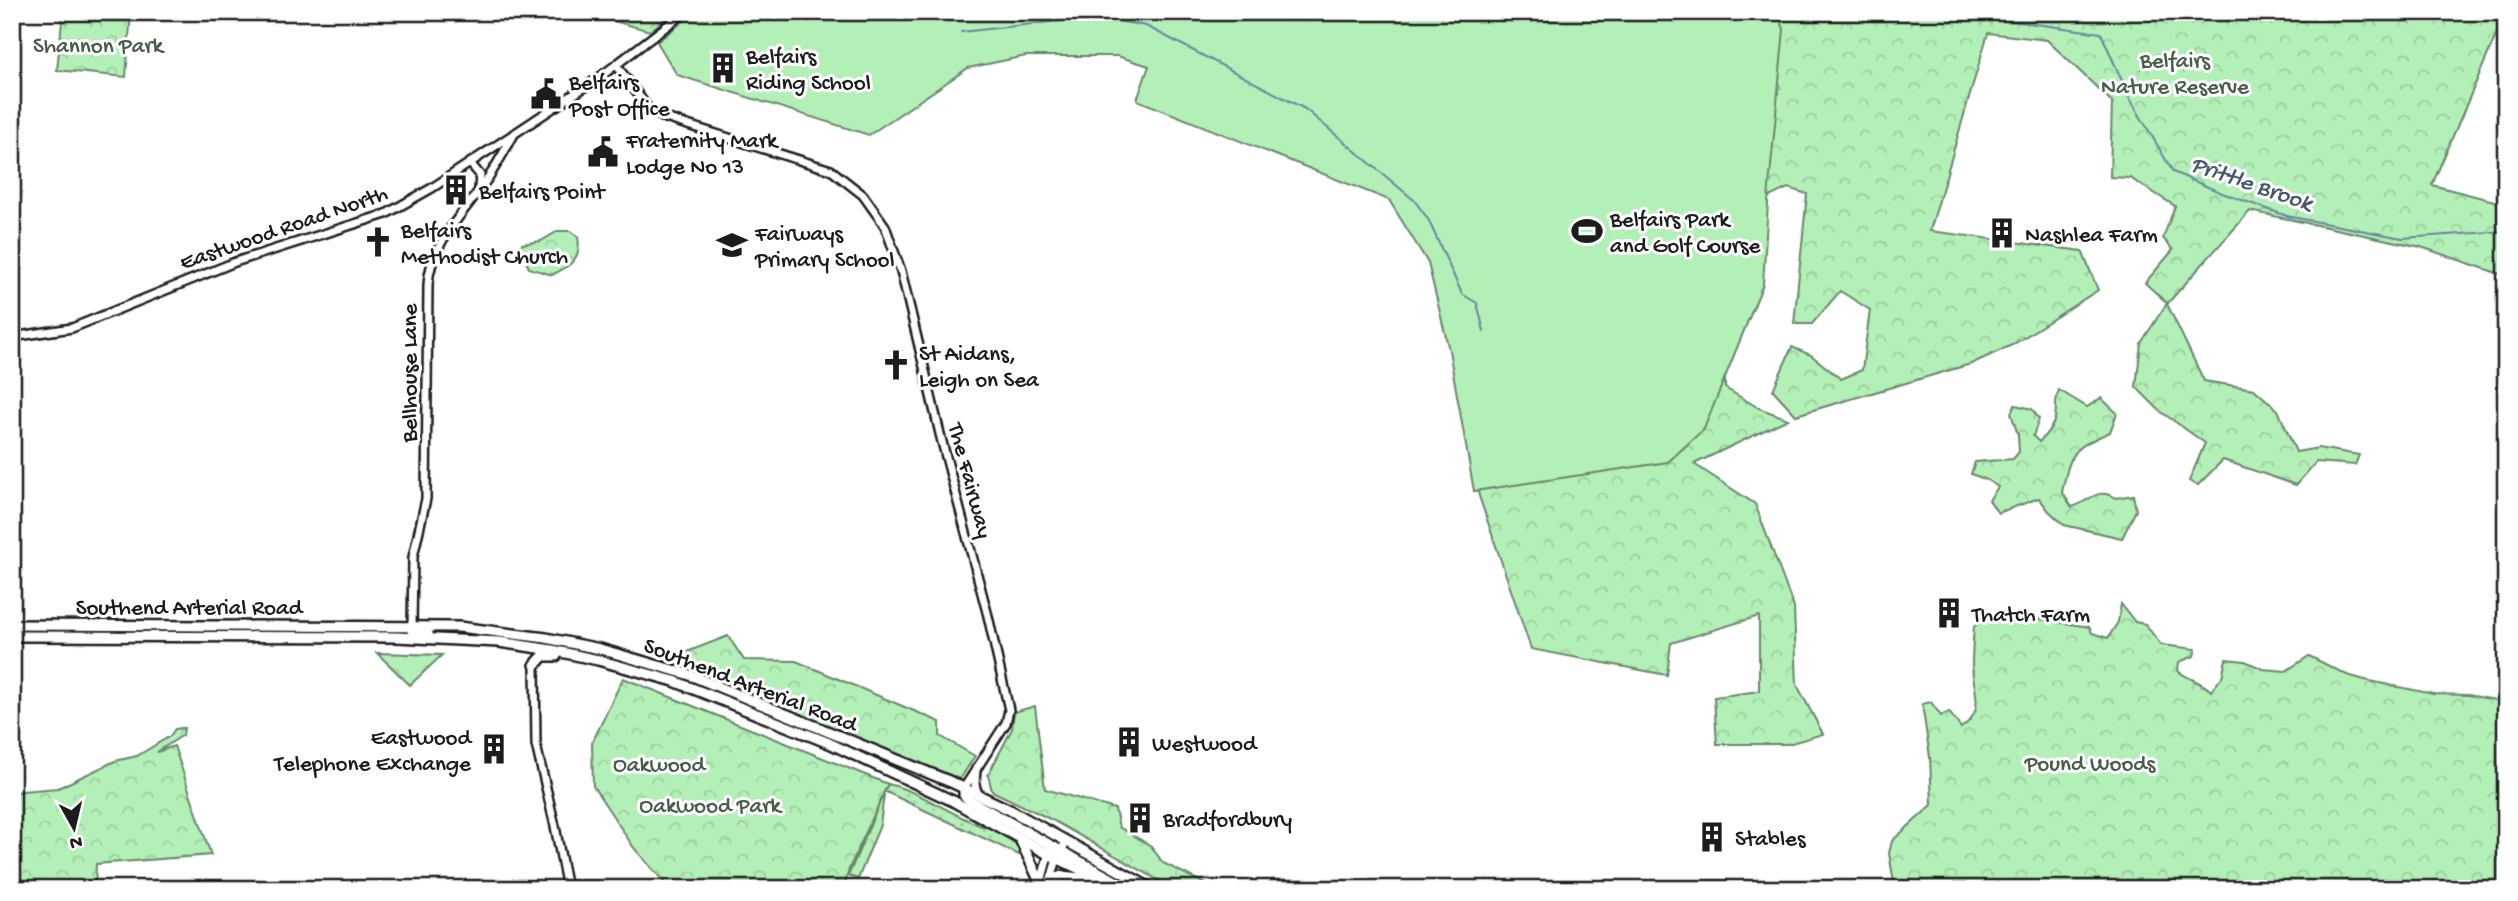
<svg xmlns="http://www.w3.org/2000/svg" width="2518" height="901" font-family="'Gochi Hand',sans-serif">
<style>
.grass{fill:url(#grass-dots);stroke:#68866a;stroke-width:2}
.forest{fill:url(#forest-crowns);stroke:#68866a;stroke-width:2}
.pitch{fill:#b3f0b7;stroke:#68866a;stroke-width:2}
.lines{fill:none;stroke-linecap:round;stroke-linejoin:round}
.stream{stroke:#66859e;stroke-width:2}
.tertiary-casing{stroke:#1c1c1c;stroke-width:12}
.trunk-casing{stroke:#1c1c1c;stroke-width:14}
.tertiary{stroke:#fff;stroke-width:7}
.trunk{stroke:#fff;stroke-width:9}
.labels{text-anchor:middle;stroke-width:6;stroke-linejoin:round;paint-order:stroke}
.park-label{font-size:23px;fill:#495c4a;stroke:#fff}
.poi-label{font-size:23px;fill:#1c1c1c;stroke:#fff;text-anchor:start}
.street-label{font-size:23px;fill:#1c1c1c;stroke:#fff}
.water-label{font-size:24px;font-style:italic;fill:#475968;stroke:#fff}
</style>
<defs>
<pattern id="grass-dots" width="8" height="8" patternUnits="userSpaceOnUse" patternTransform="scale(1.75)"><rect width="8" height="8" fill="#b3f0b7"/><path d="M2 2h.1M6 6h.1" fill="none" stroke="#99cd9d" stroke-width="1.8" stroke-linecap="round"/></pattern>
<pattern id="forest-crowns" width="20" height="18" patternUnits="userSpaceOnUse" patternTransform="scale(1.75)"><rect width="20" height="18" fill="#b3f0b7"/><path d="M2 6a3 3 0 1 1 6 0M12 15a3 3 0 1 1 6 0" fill="none" stroke="#99cd9d"/></pattern>
</defs>
<rect width="100%" height="100%" fill="#fff"/>
<filter id="ink" filterUnits="userSpaceOnUse"><feTurbulence type="fractalNoise" baseFrequency=".0143" numOctaves="2"/><feDisplacementMap in="SourceGraphic" scale="14" xChannelSelector="R" yChannelSelector="G"/><feConvolveMatrix kernelMatrix="1 2 1 2 8 2 1 2 1" color-interpolation-filters="sRGB"/></filter>
<g filter="url(#ink)">
<!-- grass -->
<path class="grass" d="M888,784C921,792 947,812 979,825C990,830 1005,828 1014,838C1018,842 1021,848 1023,853L1019,855L884,791Z"/>
<!-- forest -->
<g class="forest">
<path d="M63,12H131L126,77L57,70Z"/>
<path d="M581,12H673L650,31Z"/>
<path d="M787,12H2506L2432,185L2506,204V276L2421,247L2250,211L2167,304L2204,381L2254,389L2278,410L2296,452L2318,448L2359,455L2355,465L2316,462L2296,485L2223,460L2198,485L2189,481L2205,443L2160,411L2136,387L2141,343L2167,303L2145,283L2173,250L2163,238L2175,206L2130,178L2110,177L2112,102L2047,40L1988,33L1930,231L2082,251L2098,290L2012,345L1971,364L1796,415L1773,390L1792,347L1811,355L1841,379L1862,370L1870,310L1840,291L1812,324H1794L1807,194L1788,188L1759,202L1725,362V388L1759,408L1788,419L1694,464L1755,504L1794,608L1797,685L1823,734L1788,744H1717L1714,697L1759,691V616L1671,643L1667,675L1531,649L1479,496L1452,349L1432,265L1390,197L1153,63L1118,53L1024,50Z"/>
<path d="M558,231H570L578,237C582,259 570,266 552,275L529,268L520,249L522,244L541,241Z"/>
<path d="M2059,390L2087,407L2101,398L2117,413L2110,432C2071,449 2071,452 2062,492L2072,507C2090,502 2096,486 2116,498L2133,495L2136,510L2122,538L2064,525L2049,511L2039,498L1998,513L1989,500L1998,487L1987,480L1971,474L1975,462L2013,459L2019,452L2018,435L2011,413L2015,405L2032,409L2039,419L2033,436L2039,442C2045,435 2053,428 2055,418C2057,408 2054,402 2059,390Z"/>
<path d="M2121,604L2135,622L2145,624L2161,645L2196,649L2194,656L2179,662L2178,671C2189,680 2201,681 2211,691L2222,677L2226,659L2245,661L2263,669L2286,671L2309,656L2347,675L2365,680L2433,694L2468,695L2506,702V889H1895L1889,853L1892,841L1932,805L1930,757L1922,704L1931,702L1941,716L1949,712L1961,728C1987,709 1973,692 1972,666C1972,653 1973,639 1974,626L1997,612L2089,627L2092,633L2108,638L2118,622Z"/>
<path d="M728,636L744,660L796,661L940,722V736L975,756L960,779L666,660Z"/>
<path d="M377,653L442,655L410,685Z"/>
<path d="M623,678L888,784L883,794L884,795L880,825L858,879L848,876L883,795L849,869L844,889H670L634,848L593,786L592,743Z"/>
<path d="M1035,706L1045,789L1115,809L1119,827L1151,846L1163,863L1216,889H1174L1052,820L992,791L988,775L1012,729L1014,712Z"/>
<path d="M184,728L183,735L157,752L174,746L211,855L96,864L95,889H12V794L22,791L58,788L115,761L137,756L170,736L175,729Z"/>
</g>
<!-- pitch -->
<path class="pitch" d="M695,12H1777L1784,29L1769,187L1763,284L1704,429L1668,462L1474,491L1449,350L1428,263L1389,200L1137,100L1149,66L1117,56H1026L968,68L869,135L677,75L657,42Z"/>
<g class="lines">
<!-- stream -->
<g class="stream">
<path d="M1947,12L2101,33L2129,97L2173,172L2222,193L2287,216L2402,238L2506,231"/>
<path d="M961,32L1094,17L1146,26L1305,109L1414,200L1428,219L1462,294L1477,303L1484,331"/>
</g>
<!-- tertiary casing -->
<g class="tertiary-casing">
<g id="tertiary">
<path d="M617,66L648,108L662,117L831,170L863,195L885,226L901,271L941,438L988,616L1009,710L1006,723L964,788"/>
<path d="M470,163L480,175L479,188"/>
<path d="M12,337L72,328L235,262L386,214L432,188L600,77L685,12"/>
<path d="M412,630L413,557L426,499L428,285C430,243 465,212 488,178C497,165 505,150 513,136"/>
<path d="M535,665L536,745L555,826L567,889"/>
<path d="M976,769L975,785L978,794"/>
<path d="M1039,889L1050,849"/>
<path d="M1048,889L1057,859L1066,842"/>
</g>
</g>
<!-- trunk casing -->
<g class="trunk-casing">
<g id="trunk">
<path d="M12,625L459,627L546,638L600,649L690,675L951,782L1010,810L1152,889"/>
<path d="M412,631L428,633"/>
<path d="M12,636L396,637L499,642L552,650L598,660L674,681L829,743L953,801L1048,854L1121,889"/>
<path d="M535,665L543,656H556"/>
<path d="M964,788V795L969,800L1130,889"/>
<path d="M1020,839L1040,882"/>
<path d="M1051,880L1062,876L1097,880"/>
</g>
</g>
<!-- tertiary -->
<use href="#tertiary" class="tertiary"/>
<!-- trunk -->
<use href="#trunk" class="trunk"/>
</g>
</g>
<!-- icons -->
<defs>
<g id="building-bare" transform="scale(2.415)"><path d="M-4-6H4V6H1V3H-1V6H-4ZM-2.5-4.3h1.7v1.8h-1.7ZM.8-4.3h1.7v1.8H.8ZM-2.5-1h1.7V.8h-1.7ZM.8-1h1.7V.8H.8Z" fill="#1c1c1c" stroke="#fff" stroke-width="2.5" paint-order="stroke"/></g>
<g id="civic-bare" transform="scale(2.415)"><path d="M-.6-6.5H3V-4.5H.6V-3L4-1V1h2V6H-6V1h2V-1L-.6-3ZM-1.2 2.5V6h2.4V2.5Z" fill="#1c1c1c" stroke="#fff" stroke-width="2.5" paint-order="stroke"/></g>
<g id="stadium-bare" transform="scale(2.415)"><path d="M0-5a6.5 5 0 1 0 0 10a6.5 5 0 1 0 0-10ZM-3.5-1.8h7v3.6h-7Z" fill="#1c1c1c" stroke="#fff" stroke-width="2.5" paint-order="stroke"/></g>
<g id="church-bare" transform="scale(2.415)"><path d="M-1.2-6h2.4v3.5h3.3v2.4h-3.3V6h-2.4V-.1h-3.3v-2.4h3.3Z" fill="#1c1c1c" stroke="#fff" stroke-width="2.5" paint-order="stroke"/></g>
<g id="school-bare" transform="scale(2.415)"><path d="M0-5L7-2L0 1L-7-2ZM-4 1L0 2.5L4 1V4Q0 6-4 4Z" fill="#1c1c1c" stroke="#fff" stroke-width="2.5" paint-order="stroke"/></g>
</defs>
<g fill-rule="evenodd">
<use href="#building-bare" x="723" y="68"/>
<use href="#civic-bare" x="546" y="94"/>
<use href="#civic-bare" x="603" y="152"/>
<use href="#building-bare" x="456" y="190"/>
<use href="#stadium-bare" x="1587" y="231"/>
<use href="#building-bare" x="2002" y="233"/>
<use href="#church-bare" x="378" y="242"/>
<use href="#school-bare" x="732" y="245"/>
<use href="#church-bare" x="896" y="365"/>
<use href="#building-bare" x="1949" y="613"/>
<use href="#building-bare" x="1129" y="742"/>
<use href="#building-bare" x="494" y="749"/>
<use href="#building-bare" x="1140" y="818"/>
<use href="#building-bare" x="1712" y="837"/>
</g>
<g class="labels">
<!-- park labels -->
<g class="park-label">
<text x="98" y="52">Shannon Park</text>
<text x="2175" y="67">Belfairs<tspan x="2175" dy="26">Nature Reserve</tspan></text>
<text x="2090" y="770">Pound Woods</text>
<text x="659" y="771">Oakwood</text>
<text x="710" y="812">Oakwood Park</text>
</g>
<!-- poi labels -->
<g class="poi-label">
<text x="746" y="63">Belfairs<tspan x="746" dy="26">Riding School</tspan></text>
<text x="569" y="89">Belfairs<tspan x="569" dy="26">Post Office</tspan></text>
<text x="626" y="147">Fraternity Mark<tspan x="626" dy="26">Lodge No 13</tspan></text>
<text x="479" y="198">Belfairs Point</text>
<text x="1610" y="226">Belfairs Park<tspan x="1610" dy="26">and Golf Course</tspan></text>
<text x="401" y="237">Belfairs<tspan x="401" dy="26">Methodist Church</tspan></text>
<text x="755" y="240">Fairways<tspan x="755" dy="26">Primary School</tspan></text>
<text x="2025" y="241">Nashlea Farm</text>
<text x="919" y="360">St Aidans,<tspan x="919" dy="26">Leigh on Sea</tspan></text>
<text x="1972" y="621">Thatch Farm</text>
<text x="471" y="744" text-anchor="end">Eastwood<tspan x="471" dy="26">Telephone Exchange</tspan></text>
<text x="1152" y="750">Westwood</text>
<text x="1163" y="826">Bradfordbury</text>
<text x="1735" y="845">Stables</text>
</g>
<!-- street labels -->
<g class="street-label">
<text transform="translate(283 226) rotate(-19)" y="8">Eastwood Road North</text>
<text transform="translate(408 373) rotate(-90)" y="8">Bellhouse Lane</text>
<text transform="translate(972 480) rotate(75)" y="8">The Fairway</text>
<text x="189" y="614">Southend Arterial Road</text>
<text transform="translate(751 683) rotate(21)" y="8">Southend Arterial Road</text>
</g>
<!-- water labels -->
<g class="water-label">
<text transform="translate(2252 182) rotate(19)" y="8">Prittle Brook</text>
</g>
</g>
<!-- margin -->
<rect width="2518" height="901" fill="none" stroke="#fff" stroke-width="42"/>
<rect x="21" y="21" width="2476" height="859" fill="none" stroke="#1c1c1c" stroke-width="2.5" filter="url(#ink)"/>
<!-- north arrow -->
<g transform="translate(74 828) rotate(172)" stroke="#ffffff" stroke-width="5" paint-order="stroke">
<path d="M0-5L12 26L0 18L-12 26Z" fill="#1c1c1c"/>
<text y="-10" font-size="19" font-weight="bold" text-anchor="middle" fill="#1c1c1c">N</text>
</g>
</svg>
